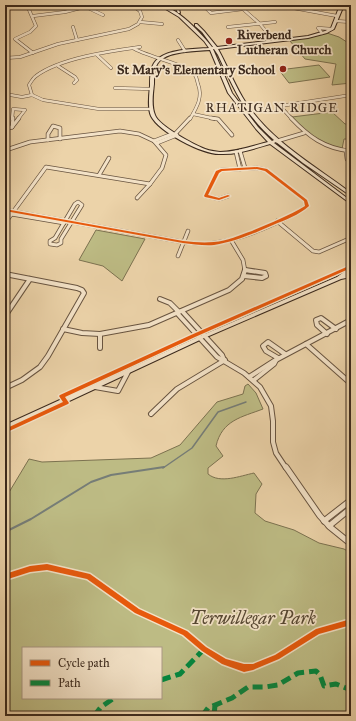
<svg xmlns="http://www.w3.org/2000/svg" width="356" height="721" font-family="'IM FELL Great Primer',serif">
<style>
.green{fill:#bdbb84;stroke:#7c7250;fill-rule:evenodd}
.lines{fill:none;stroke-linecap:round;stroke-linejoin:round}
.stream-far1{stroke:#767d77;stroke-width:1.5}
.stream{stroke:#767d77;stroke-width:2}
.street-far3-casing{stroke:#685440;stroke-width:3.5}
.street-far2-casing{stroke:#685440;stroke-width:4.5}
.street-far1-casing{stroke:#685440;stroke-width:6}
.street-casing{stroke:#685440;stroke-width:7}
.secondary-casing{stroke:#3c2a1d;stroke-width:2}
.street-far3{stroke:#f3e2c7;stroke-width:2.5}
.street-far2{stroke:#f3e2c7;stroke-width:3}
.street-far1{stroke:#f3e2c7;stroke-width:4}
.street{stroke:#f3e2c7;stroke-width:5}
.secondary{fill:#f3e2c7;fill-rule:evenodd}
.quiet{stroke:#00873e;stroke-width:5;stroke-dasharray:10 5;stroke-linecap:butt}
.cycleway-casing{stroke:#f3e2c7;stroke-width:3}
.cycleway{fill:#e8590c;fill-rule:evenodd}
.poi-dot{fill:#8f2418;stroke:#f3e2c7;stroke-width:1.5}
.labels{text-anchor:middle;stroke-width:3.5;stroke-linejoin:round;paint-order:stroke}
.far-poi-label{font-size:13px;font-weight:bold;fill:#3c2a1d;stroke:#f3e2c7;text-anchor:start}
.far-neighbourhood-label{font-size:13px;letter-spacing:1px;fill:#3c2a1d;stroke:#f3e2c7}
.near-park-label{font-size:18px;font-style:italic;fill:#564732;stroke:#f3e2c7}
</style>
<rect width="100%" height="100%" fill="#ecd3a9"/>
<filter id="stains"><feTurbulence type="fractalNoise" baseFrequency=".005" numOctaves="4"/><feColorMatrix values="0 0 0 0 .2 0 0 0 0 .09 0 0 0 0 .02 0 0 0 .5 -.17"/></filter>
<radialGradient id="worn" r=".72"><stop offset=".6" stop-color="#630" stop-opacity="0"/><stop offset="1" stop-color="#630" stop-opacity=".3"/></radialGradient>
<!-- green -->
<g class="green">
<path d="M327,33L339,37L350,44L348,62L351,63V83L332,85L336,64L305,59L290,41Z"/>
<path d="M319,65L330,77L289,83L279,70Z"/>
<path d="M332,112L345,124H351V139H344L342,149C319,142 308,134 292,117Z"/>
<path d="M96,230L145,239L122,281L103,266L79,260Z"/>
<path d="M248,384L256,393L263,409C242,417 222,420 216,446L223,456L208,468V474C220,484 240,476 254,473L262,484L256,494L255,513L265,521L294,530L319,543L344,549L351,553V716H5V499L29,459L42,462L151,458L180,445L217,402L243,394L245,386ZM23,648H161V698H23Z"/>
</g>
<g class="lines">
<!-- stream-far1 -->
<path class="stream-far1" d="M163,468L192,448L218,412L246,402"/>
<!-- stream -->
<path class="stream" d="M5,532L31,519L91,482L111,475L164,467"/>
<!-- street-far3 casing -->
<g class="street-far3-casing">
<g id="street-far3">
<path d="M27,5L36,26L30,32L15,39L33,53"/>
<path d="M203,5L211,13L243,9"/>
<path d="M242,5L241,6L243,9L260,24L273,40"/>
<path d="M86,7L103,15"/>
<path d="M288,7L337,16"/>
<path d="M342,7L351,8"/>
<path d="M33,16L65,12L92,5"/>
<path d="M336,21L351,22"/>
<path d="M140,22L162,24"/>
<path d="M73,27L77,40"/>
<path d="M228,27L275,22"/>
<path d="M322,33L318,28L332,29"/>
<path d="M178,40L185,51"/>
<path d="M133,48C147,57 187,64 195,75C197,78 197,81 198,84C203,97 197,107 190,119"/>
<path d="M97,55L111,68"/>
<path d="M5,58L20,57L58,44L129,29L138,24L142,17L140,11L132,5"/>
<path d="M58,66L75,77L77,80L74,83"/>
<path d="M115,88L152,89"/>
<path d="M5,94L22,97L32,95L43,100L99,109H151"/>
<path d="M32,95L29,85C31,82 33,78 36,76C60,58 111,51 140,47"/>
<path d="M193,114L216,119"/>
<path d="M12,119L13,109L25,110L18,119"/>
<path d="M292,119L280,106L351,95"/>
</g>
</g>
<!-- street-far2 casing -->
<g class="street-far2-casing">
<g id="street-far2">
<path d="M211,118L218,119L232,135"/>
<path d="M291,118C308,136 325,149 351,151"/>
<path d="M12,127L13,118"/>
<path d="M12,127L19,118"/>
<path d="M5,129L12,127"/>
<path d="M175,134L190,118"/>
<path d="M48,140V134L53,126L60,128V139"/>
<path d="M154,141L172,134"/>
<path d="M277,141L304,133"/>
<path d="M157,143L177,135"/>
<path d="M240,151L245,168"/>
<path d="M346,151L347,159L351,164"/>
<path d="M236,152L240,169"/>
<path d="M5,154L9,149L30,142L120,131L139,134L154,141L166,155L162,168L150,184L46,167L5,223"/>
<path d="M99,175L109,158"/>
<path d="M137,198L150,184"/>
<path d="M78,202L82,205L61,239V243L57,245L50,244V241L55,238L75,204Z"/>
<path d="M5,210L183,242C193,243 204,245 214,243C241,240 285,221 307,206L306,201L266,170L257,168L221,170L217,172L206,196L219,199L228,196"/>
<path d="M5,213L64,223"/>
<path d="M277,221L313,251L319,252L351,238"/>
<path d="M231,240L243,260L245,271"/>
<path d="M178,256L188,231"/>
<path d="M245,270L251,271"/>
</g>
</g>
<!-- street-far1 casing -->
<g class="street-far1-casing">
<g id="street-far1">
<path d="M5,274L77,288L82,290L84,293L48,356L40,367L22,380L5,388"/>
<path d="M244,276L262,278L266,276L265,273L245,270"/>
<path d="M160,299L170,303L179,312"/>
<path d="M182,311L222,355L224,360"/>
<path d="M177,313L217,357L244,373L260,387L271,406L273,421V442L276,453L286,468"/>
<path d="M5,316L30,279"/>
<path d="M63,329L82,333L100,334L149,325L229,290L242,279L245,270"/>
<path d="M100,334V348"/>
<path d="M327,334L317,325L316,320L321,318L336,329"/>
<path d="M306,344L349,382L351,381"/>
<path d="M278,358L266,351L263,346L268,342L285,354"/>
<path d="M249,377L274,361L351,320"/>
<path d="M254,380L274,364L276,360"/>
<path d="M95,387L118,391L128,372"/>
<path d="M151,414L177,389L225,360"/>
</g>
</g>
<!-- street casing -->
<g class="street-casing">
<g id="street">
<path d="M286,467L320,516L330,527L351,544"/>
<path d="M324,521L351,500"/>
<path d="M329,526L351,508"/>
</g>
</g>
<!-- secondary casing -->
<g class="secondary-casing">
<g id="secondary">
<path d="M159,5C175,5 203,35 212,47H213L202,32L195,26V24H197L204,31L217,47L308,36L325,31L331,28L340,5H344L334,29L327,33L308,38L218,49C228,67 235,86 246,103C273,143 314,165 351,193V196L303,163L276,142L274,143L351,201V204L270,144C253,149 236,155 219,154C202,154 159,132 151,116C148,110 149,94 150,86C150,76 150,64 159,58C171,49 194,49 209,48L204,41L179,17ZM213,49H214L218,55C224,68 230,81 237,94C246,111 259,127 274,140L272,141L258,127L232,93ZM210,50L228,93L256,129L268,142C252,146 236,152 220,152C215,151 210,151 205,149C193,144 159,126 155,115C151,106 153,93 154,84C154,75 154,64 162,59C174,51 196,51 210,50Z"/>
<path d="M174,5H178L180,13H178Z"/>
<path d="M351,267V272L348,274L351,273V277L341,279L202,339L5,431V425L198,337L337,277Z"/>
</g>
</g>
<!-- street-far3 -->
<use href="#street-far3" class="street-far3"/>
<!-- street-far2 -->
<use href="#street-far2" class="street-far2"/>
<!-- street-far1 -->
<use href="#street-far1" class="street-far1"/>
<!-- street -->
<use href="#street" class="street"/>
<!-- secondary -->
<use href="#secondary" class="secondary"/>
<!-- quiet -->
<g class="quiet">
<path d="M161,680L180,674L204,649"/>
<path d="M94,716L101,707L114,698"/>
<path d="M202,716L208,708L232,698L248,687H265L278,685L298,673L316,671L320,675L324,686L336,684L351,690"/>
<path d="M214,716L215,705"/>
</g>
<!-- cycleway casing -->
<g class="cycleway-casing">
<g id="cycleway">
<path d="M257,167L267,169L307,200L309,206C299,215 285,220 273,225C255,233 234,242 214,245C204,246 193,244 183,243L5,211V209L183,241C193,242 203,243 214,242C227,241 240,235 252,231C270,223 289,216 305,206L304,201L265,171L257,169L222,171L219,173L208,195L219,198L228,195L230,196L219,200L205,197L204,196L216,171L221,169Z"/>
<path d="M351,265V268L195,337L65,397L69,403L68,404L5,433V429L63,402L59,396L60,395L191,335Z"/>
<path d="M47,564L90,574L139,609L187,631L206,647L226,659L244,664H253L275,655L316,629L351,619V625L319,634L279,659L253,670L244,672L222,664L202,651L183,635L135,613L87,579L47,570L30,572L5,580V574L30,566Z"/>
</g>
</g>
<!-- cycleway -->
<use href="#cycleway" class="cycleway"/>
</g>
<!-- markers -->
<g class="poi-dot">
<circle cx="229" cy="41" r="4"/>
<circle cx="283" cy="69" r="4"/>
</g>
<g class="labels">
<!-- far-poi labels -->
<g class="far-poi-label">
<text x="237" y="39">Riverbend<tspan x="237" dy="15">Lutheran Church</tspan></text>
<text x="275" y="74" text-anchor="end">St Mary's Elementary School</text>
</g>
<!-- far-neighbourhood labels -->
<g class="far-neighbourhood-label">
<text x="272" y="112">RHATIGAN RIDGE</text>
</g>
<!-- near-park labels -->
<g class="near-park-label">
<text x="253" y="624">Terwillegar Park</text>
</g>
</g>
<!-- margin -->
<rect width="356" height="721" fill="none" stroke="#ecd3a9" stroke-width="20"/>
<rect x="6" y="6" width="344" height="709" fill="none" stroke="#3c2a1d" stroke-width="2"/>
<rect x="10" y="10" width="336" height="701" fill="none" stroke="#3c2a1d"/>
<!-- legend -->
<rect x="22" y="647" width="140" height="52" fill="#f3e2c7" stroke="#aa9883"/>
<rect x="30" y="660" width="20" height="6" fill="#e8590c" stroke="#aa9883"/>
<text x="58" y="667" font-size="12" fill="#3c2a1d">Cycle path</text>
<rect x="30" y="680" width="20" height="6" fill="#00873e" stroke="#aa9883"/>
<text x="58" y="687" font-size="12" fill="#3c2a1d">Path</text>
<rect width="100%" height="100%" filter="url(#stains)"/>
<rect width="100%" height="100%" fill="url(#worn)"/>
</svg>
